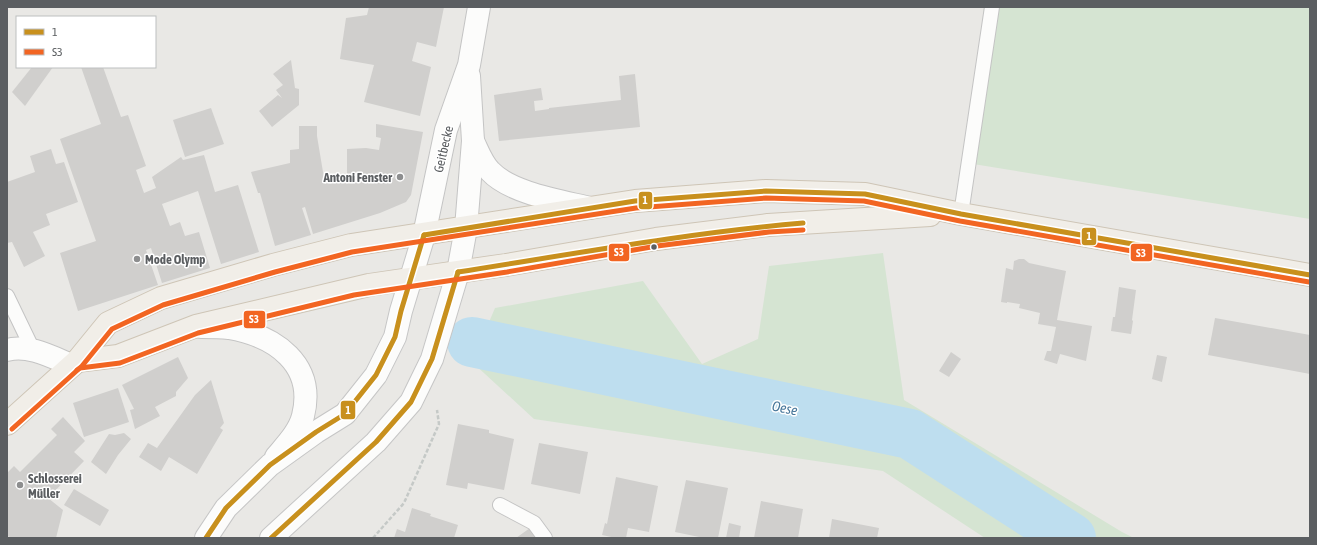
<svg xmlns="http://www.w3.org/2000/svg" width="1317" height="545" font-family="'Asap Condensed',sans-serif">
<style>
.green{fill:#d5e4d2}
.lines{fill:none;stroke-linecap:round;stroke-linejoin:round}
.river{stroke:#bedeef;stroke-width:50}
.building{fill:#d0cfcd}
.service-casing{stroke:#c4c4c4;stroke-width:16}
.minor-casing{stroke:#c4c4c4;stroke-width:24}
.tertiary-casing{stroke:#c4c4c4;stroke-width:24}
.secondary-casing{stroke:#c6c6c6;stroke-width:24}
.primary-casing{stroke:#cec5b6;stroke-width:24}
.path{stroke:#c5c9c7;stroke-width:2.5;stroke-dasharray:4 2;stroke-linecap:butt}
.service{stroke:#fcfcfb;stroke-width:14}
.minor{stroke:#fcfcfb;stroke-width:22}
.tertiary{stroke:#fcfcfb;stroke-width:22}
.secondary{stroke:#fcfcfb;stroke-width:22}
.primary{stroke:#f1eee8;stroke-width:22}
.bus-1-casing{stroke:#fff;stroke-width:8}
.bus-2-casing{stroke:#fff;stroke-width:8}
.bus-1{stroke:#c8901d;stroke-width:5}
.bus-2{stroke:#f26522;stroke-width:5}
.poi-dot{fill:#8d8e8f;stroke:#fff;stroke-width:1.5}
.bus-dot{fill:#5b5e61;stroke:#fff;stroke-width:1.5}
.labels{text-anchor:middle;stroke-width:3;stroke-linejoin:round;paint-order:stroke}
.street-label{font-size:13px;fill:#5b5e61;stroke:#fff}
.poi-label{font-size:13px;font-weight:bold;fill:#5b5e61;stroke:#fff;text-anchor:start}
.water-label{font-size:14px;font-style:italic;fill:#48779a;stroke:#fff}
.line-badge{stroke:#fff;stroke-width:1.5}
.badge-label{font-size:11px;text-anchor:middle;font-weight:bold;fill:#fff}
</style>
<rect width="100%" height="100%" fill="#e9e8e5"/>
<!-- green -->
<g class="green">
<path d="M984,7H1310V219L967,163Z"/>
<path d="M883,253L904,400L1122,532L1134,538H985L883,471L534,419L472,362L495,308L643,281L702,364L758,339L769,266Z"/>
</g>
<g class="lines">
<!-- river -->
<path class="river" d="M472,342L910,434L1071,538"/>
</g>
<!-- building -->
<g class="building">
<path d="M369,7H444L436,47L417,42L412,61L431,67L420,116L364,102L374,65L340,59L346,18L367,15Z"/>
<path d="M291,60L295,88L299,89V105L272,127L259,111L278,95L282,98L276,90L283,85L273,74Z"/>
<path d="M32,67H53L25,106L12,92Z"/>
<path d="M81,67H103L121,117L128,115L146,166L136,170L144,193L156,188L152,177L181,157L183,160L204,155L215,192L238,185L259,252L221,264L198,191L162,204L170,226L180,222L185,236L199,232L210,268L162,283L151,248L146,250L158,285L78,311L60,253L96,241L60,139L101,124Z"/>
<path d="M635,74L640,127L499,141L494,95L541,88L543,100L534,101L535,111L549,109V108L621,100L619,76Z"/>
<path d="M211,108L224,144L185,157L173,120Z"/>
<path d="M376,124L423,132L411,195L406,202L380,213L313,234L305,207L302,208L311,235L275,246L260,193H258L251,172L290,163V150L299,149V126H317V136L325,184L347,177V149L366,148L379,150L381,138L376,137Z"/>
<path d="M51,149L56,164L64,162L78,202L46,214L50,225L33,232L45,256L24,267L12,242L7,243V182L35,172L30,156Z"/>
<path d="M1019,259H1024L1029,263L1066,271L1057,320L1092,326L1086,361L1060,354L1057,364L1044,360L1047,351H1051L1056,327L1038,324L1040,313L1019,308L1020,304L1007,302V303L1001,302L1006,268L1013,270L1014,261Z"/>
<path d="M1119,287L1136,290L1132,320L1133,321L1131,334L1111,331L1113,317H1115Z"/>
<path d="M1215,318L1310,335V374L1208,355Z"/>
<path d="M951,352L961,359L949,377L939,371Z"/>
<path d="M1157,355L1167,357L1162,382L1152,379Z"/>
<path d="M178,357L188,378L176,392V396L155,407L160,416L135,429L130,410L134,409L122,385Z"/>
<path d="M211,380L224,423L220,428L223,430L197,474L169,457L161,471L139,457L148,443L157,448L195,395Z"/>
<path d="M118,388L129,422L84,437L73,403Z"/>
<path d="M63,417L85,441L74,452L84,461L48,498L63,510L56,538H13L7,536V473L14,466L20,472L57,435L51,429Z"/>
<path d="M458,424L489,430V433L514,439L504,490L468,483L467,489L446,485Z"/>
<path d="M124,433L131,439L118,455L106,474L91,462L109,434L115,435Z"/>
<path d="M539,443L588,452L580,494L531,484Z"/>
<path d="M616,477L658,486L649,532L628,528L626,538H616L602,535L605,523L607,524Z"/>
<path d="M686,480L728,488L718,538H704L675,532Z"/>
<path d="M74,489L109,510L100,526L64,505Z"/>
<path d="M761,501L803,509L798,538H754Z"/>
<path d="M412,508L431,514L430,516L458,525L454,538H394L397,529L405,532Z"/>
<path d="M832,519L879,528L877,538H829Z"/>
<path d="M729,523L741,526L739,538H726Z"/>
<path d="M530,528L536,538H516Z"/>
</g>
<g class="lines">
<!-- service casing -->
<g class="service-casing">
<g id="service">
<path d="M961,214L992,7"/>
<path d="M7,296L33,350"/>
<path d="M500,505L534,523L545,538"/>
</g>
</g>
<!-- minor casing -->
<g class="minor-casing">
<g id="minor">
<path d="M201,327C210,327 220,327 229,328C275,336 316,364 303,416C299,432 286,445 276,457"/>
<path d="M7,350C28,344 52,357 71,365"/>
</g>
</g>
<!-- tertiary casing -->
<g class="tertiary-casing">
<g id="tertiary">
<path d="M473,141C478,151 482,163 490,171C510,193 561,201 590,208"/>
<path d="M466,228L473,141L469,76"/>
<path d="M424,235L446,130L469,65L479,7"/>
</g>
</g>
<!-- secondary casing -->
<g class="secondary-casing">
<g id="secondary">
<path d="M206,538L226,508L270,465L316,432L345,414L376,375L395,337L401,311L424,235"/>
<path d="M271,538L376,442L411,402L432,359L458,272L466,228"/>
</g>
</g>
<!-- primary casing -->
<g class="primary-casing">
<g id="primary">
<path d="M77,361L118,356L196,326L369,285L506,265L656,239L768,225L930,215"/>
<path d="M7,424L77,361L108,323L161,298L273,265L351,245L635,201L766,191L865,194L961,214L1310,275"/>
</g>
</g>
<!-- path -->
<path class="path" d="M373,538L404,503L439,424L437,410"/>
<!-- service -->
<use href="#service" class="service"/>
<!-- minor -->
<use href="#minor" class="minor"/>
<!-- tertiary -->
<use href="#tertiary" class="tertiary"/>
<!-- secondary -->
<use href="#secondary" class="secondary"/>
<!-- primary -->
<use href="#primary" class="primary"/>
<!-- bus-1 casing -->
<g class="bus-1-casing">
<g id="bus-1">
<path d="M424,235L635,201L766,191L865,194L961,214L1310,275"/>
<path d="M458,272C573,254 687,233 803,223"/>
<path d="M206,538L226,508L270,465L316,432L345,414L376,375L395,337L401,311L424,235"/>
<path d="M271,538L376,442L411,402L432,359L458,272"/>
</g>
</g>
<!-- bus-2 casing -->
<g class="bus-2-casing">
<g id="bus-2">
<path d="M77,370L80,368L120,363L198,333L354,295L507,272L657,246L769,232L803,230"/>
<path d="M12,429L82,366L112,329L163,305L275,272L352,252L636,208L766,198L864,201L960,221L1309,282"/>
</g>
</g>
<!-- bus-1 -->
<use href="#bus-1" class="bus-1"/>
<!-- bus-2 -->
<use href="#bus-2" class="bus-2"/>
</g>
<!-- markers -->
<g class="poi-dot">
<circle cx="400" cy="177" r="4"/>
<circle cx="137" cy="259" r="4"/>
<circle cx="20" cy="485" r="4"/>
</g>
<circle class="bus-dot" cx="654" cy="247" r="3.5"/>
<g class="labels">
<!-- street labels -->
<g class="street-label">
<text transform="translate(443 149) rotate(-77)" y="5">Geitbecke</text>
</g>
<!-- poi labels -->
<g class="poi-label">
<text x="392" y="182" text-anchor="end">Antoni Fenster</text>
<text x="145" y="264">Mode Olymp</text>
<text x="28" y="483">Schlosserei<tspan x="28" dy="15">Müller</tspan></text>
</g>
<!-- water labels -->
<g class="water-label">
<text transform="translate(785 408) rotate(12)" y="5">Oese</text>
</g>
</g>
<g class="line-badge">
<rect x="638" y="191" width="15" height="19" rx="4" fill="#c8901d"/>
<rect x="1081" y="227" width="16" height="19" rx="4" fill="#c8901d"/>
<rect x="608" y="243" width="22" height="19" rx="4" fill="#f26522"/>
<rect x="1130" y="243" width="23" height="19" rx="4" fill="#f26522"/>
<rect x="243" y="310" width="23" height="19" rx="4" fill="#f26522"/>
<rect x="340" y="400" width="16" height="20" rx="4" fill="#c8901d"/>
</g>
<g class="badge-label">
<text x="645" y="204">1</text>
<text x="1089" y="240">1</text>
<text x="619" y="256">S3</text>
<text x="1141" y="257">S3</text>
<text x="254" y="323">S3</text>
<text x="348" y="414">1</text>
</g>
<!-- border -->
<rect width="1317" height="545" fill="none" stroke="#5b5e61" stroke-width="16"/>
<!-- legend -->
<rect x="16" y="16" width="140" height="52" fill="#ffffff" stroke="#bdbfc0"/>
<rect x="24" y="29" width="20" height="6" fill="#c8901d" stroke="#bdbfc0"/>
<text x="52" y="36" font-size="12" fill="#5b5e61">1</text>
<rect x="24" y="49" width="20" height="6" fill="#f26522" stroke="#bdbfc0"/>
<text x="52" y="56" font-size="12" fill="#5b5e61">S3</text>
</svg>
